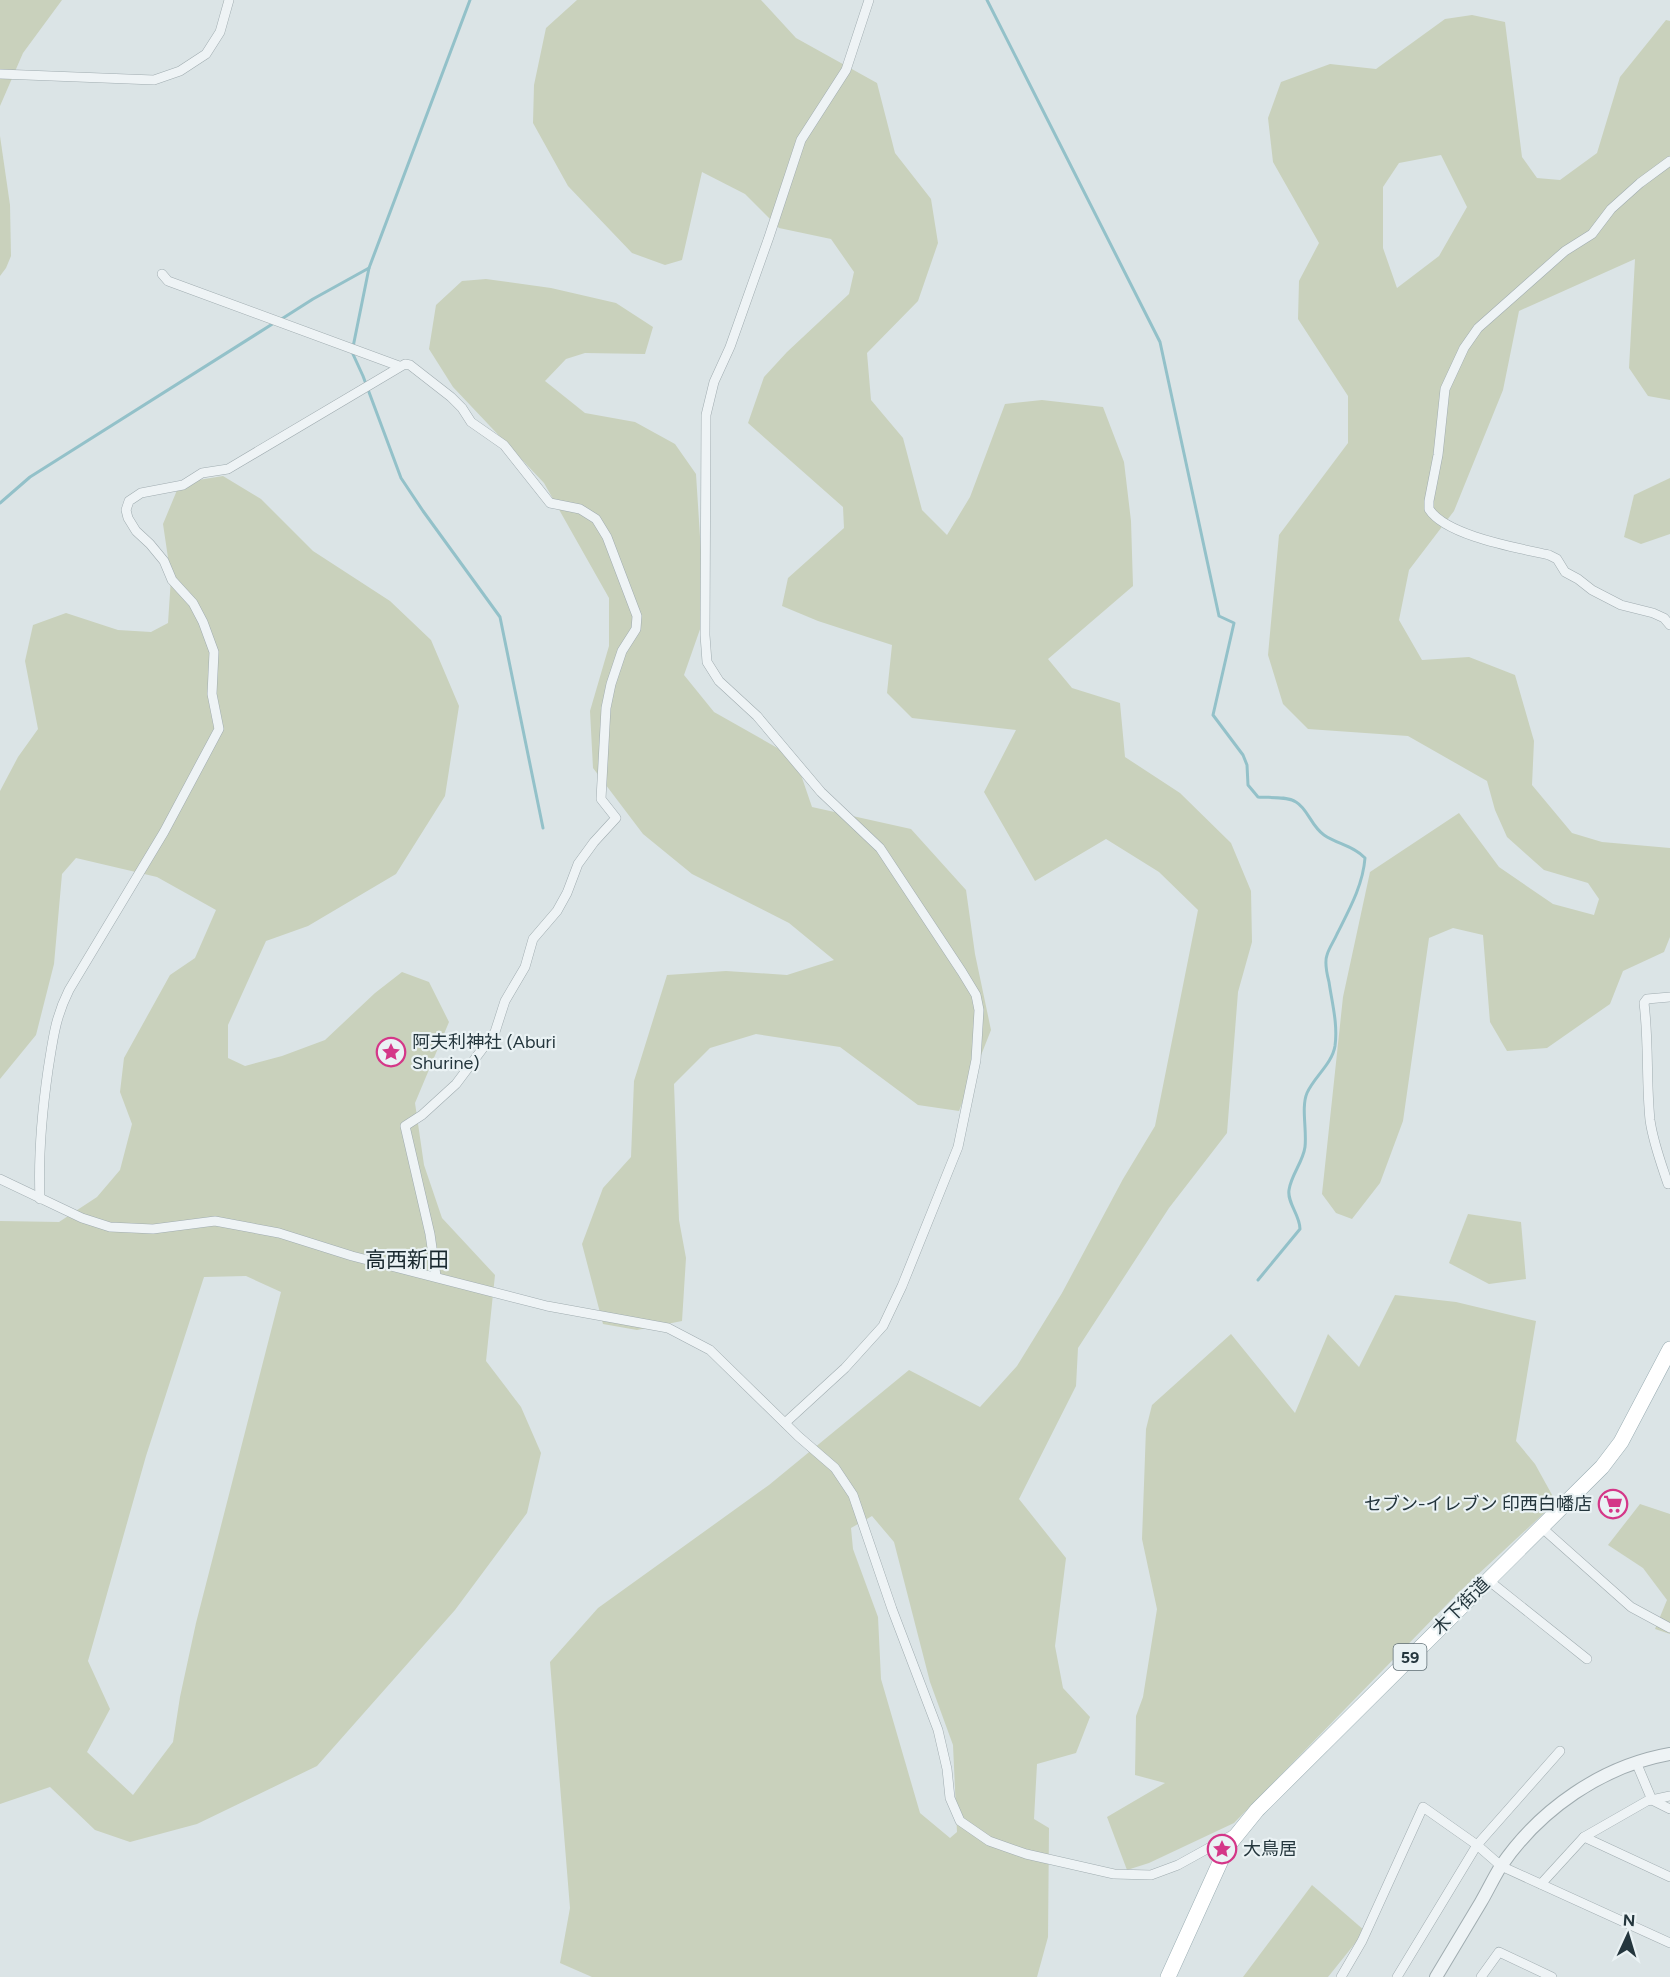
<svg xmlns="http://www.w3.org/2000/svg" width="1670" height="1977" font-family="Figtree,'Noto Sans JP',sans-serif">
<style>
.green{fill:#c9d1bc;fill-rule:evenodd}
.lines{fill:none;stroke-linecap:round;stroke-linejoin:round}
.stream{stroke:#93c1c9;stroke-width:3}
.minor-casing{stroke:#a0acb0;stroke-width:10}
.tertiary-casing{stroke:#a0acb0;stroke-width:14}
.primary-casing{stroke:#9aadb3;stroke-width:16}
.minor{stroke:#eef3f5;stroke-width:9}
.tertiary{stroke:#eef3f5;stroke-width:12}
.primary{stroke:#fff;stroke-width:15}
.labels{text-anchor:middle;stroke-width:4.5;stroke-linejoin:round;paint-order:stroke}
.shield{fill:#eaf2f4;stroke:#5f6e74;stroke-width:1.5}
.shield-label{font-size:16px;font-weight:bold;fill:#24363d}
.poi-label{font-size:18px;fill:#24363d;stroke:#eaf2f4;text-anchor:start}
.street-label{font-size:18px;fill:#24363d;stroke:#eaf2f4}
.quarter-label{font-size:21px;fill:#17272d;stroke:#eaf2f4}
</style>
<rect width="100%" height="100%" fill="#dbe4e6"/>
<!-- green -->
<g class="green">
<path d="M0,0H62L23,53L0,106Z"/>
<path d="M577,0H761L796,38L877,83L895,153L931,199L938,243L918,301L867,353L871,400L903,438L922,510L947,535L970,497L1005,404L1042,400L1103,407L1124,462L1131,521L1133,586L1048,659L1072,688L1120,703L1125,757L1180,793L1231,843L1251,891L1252,942L1238,992L1227,1133L1169,1208L1078,1348L1076,1386L1019,1499L1066,1558L1055,1646L1063,1688L1090,1717L1076,1753L1037,1764L1034,1819L1049,1828L1048,1937L1037,1977H592L560,1963L570,1908L550,1662L598,1608L769,1485L909,1370L980,1407L1017,1366L1062,1293L1123,1179L1155,1126L1198,910L1159,872L1106,839L1035,881L984,792L1016,730L912,718L887,693L892,645L818,621L782,606L788,578L844,528L843,507L748,423L764,377L787,352L849,294L854,272L831,239L779,228L745,194L702,172L682,260L665,265L632,253L568,186L533,123L534,85L546,28ZM872,1516L894,1542L930,1682L953,1745L957,1832L950,1838L920,1813L881,1679L878,1617L853,1549L851,1528Z"/>
<path d="M1472,15L1505,22L1522,157L1537,178L1560,180L1597,153L1620,77L1666,20L1670,21V400L1648,396L1629,368L1635,259L1519,311L1503,390L1454,511L1409,570L1399,620L1422,660L1469,657L1515,675L1534,741L1532,785L1572,833L1602,842L1670,848V937L1664,952L1623,971L1610,1004L1547,1048L1507,1051L1490,1022L1483,935L1453,928L1429,938L1403,1121L1380,1183L1352,1219L1336,1213L1322,1194L1343,997L1370,872L1459,813L1499,867L1553,904L1594,915L1599,899L1588,883L1544,870L1507,837L1495,810L1487,781L1408,736L1308,729L1283,704L1268,655L1279,535L1348,443V396L1298,319L1299,281L1319,243L1273,162L1268,118L1281,82L1330,64L1376,69L1445,19ZM1441,155L1467,207L1439,256L1397,288L1383,248V187L1399,163Z"/>
<path d="M0,136L10,205L11,256L6,268L0,276Z"/>
<path d="M486,279L551,288L616,303L653,327L645,354L585,353L566,359L545,381L585,413L635,422L675,444L696,474L705,615L684,675L714,712L781,750L799,769L812,807L911,829L966,890L975,954L991,1030L959,1111L918,1105L840,1047L756,1034L710,1048L674,1084L679,1220L686,1258L682,1321L637,1330L603,1324L582,1244L603,1188L631,1157L634,1081L667,975L726,971L787,975L834,960L789,923L692,874L643,834L593,768L590,711L609,646V598L544,483L453,387L429,349L436,305L462,281Z"/>
<path d="M223,476L261,499L313,551L390,601L431,640L459,706L445,796L396,874L308,926L266,941L228,1025V1058L245,1066L282,1056L325,1040L375,993L402,972L429,982L449,1022L415,1103L424,1165L442,1218L495,1275L486,1361L521,1407L541,1453L527,1513L455,1610L317,1766L197,1824L130,1842L95,1830L50,1787L0,1804V1221L59,1222L97,1197L120,1170L132,1124L120,1092L124,1058L170,975L195,958L216,910L157,877L76,858L62,874L54,964L36,1035L0,1079V791L18,757L38,729L25,661L33,625L66,613L118,630L151,632L168,623L171,578L163,524L180,483ZM246,1276L281,1292L196,1623L180,1697L173,1742L133,1795L87,1752L110,1709L88,1661L146,1456L204,1277Z"/>
<path d="M1670,478V534L1641,544L1624,537L1634,495Z"/>
<path d="M1468,1214L1521,1222L1526,1279L1489,1284L1449,1263Z"/>
<path d="M1395,1295L1456,1302L1536,1321L1516,1441L1535,1464L1556,1502L1458,1593L1234,1823L1149,1863L1127,1870L1107,1817L1165,1783L1135,1775L1136,1716L1143,1697L1157,1609L1142,1539L1146,1429L1152,1405L1231,1334L1295,1413L1328,1334L1359,1367Z"/>
<path d="M1640,1504L1670,1514V1634L1655,1629L1667,1600L1643,1568L1608,1545Z"/>
<path d="M1312,1885L1365,1931L1328,1977H1243Z"/>
</g>
<g class="lines">
<!-- stream -->
<g class="stream">
<path d="M470,0L369,268L352,352L363,376L401,478L423,511L500,617L543,828"/>
<path d="M987,0L1160,342L1219,616L1234,623L1213,715L1243,755L1247,765L1248,785L1258,797C1269,798 1287,796 1296,802C1308,809 1311,826 1324,835C1337,844 1354,846 1365,858C1363,885 1349,910 1337,934C1334,941 1329,948 1327,955C1324,963 1327,974 1329,982C1332,1003 1338,1024 1335,1046C1332,1064 1314,1077 1307,1093C1301,1107 1307,1130 1305,1147C1303,1162 1291,1175 1289,1190C1287,1203 1300,1215 1300,1229L1258,1280"/>
<path d="M280,320L313,299L369,268"/>
<path d="M0,503L30,477L274,323"/>
</g>
<!-- minor casing -->
<g class="minor-casing">
<g id="minor">
<path d="M0,74L154,80L180,71L206,54L220,32L229,0"/>
<path d="M1670,161L1640,183L1611,209L1592,234L1565,251L1478,328L1464,348L1445,389L1438,455L1429,501V509C1446,536 1519,548 1549,555L1557,559L1565,572L1578,579L1592,590L1621,605L1653,613L1664,618L1670,625"/>
<path d="M162,274L168,281L399,366"/>
<path d="M0,1179L82,1218L110,1227L153,1229L215,1221L279,1233L352,1256L547,1306L668,1328L710,1350L798,1436L835,1468L853,1495L892,1609L938,1730L947,1769L950,1798L960,1821L989,1841L1026,1854L1114,1874L1151,1875L1178,1865L1234,1834"/>
<path d="M1668,1184C1661,1163 1653,1142 1650,1120C1646,1081 1649,1042 1644,1003L1647,999L1670,997"/>
<path d="M40,1199C38,1156 42,1112 48,1070C53,1039 55,1018 69,990L164,832L219,729L212,694L214,652L203,622L193,603L172,580L164,561L150,544L136,531L128,518L126,510L129,501L141,493L183,485L202,473L228,469L405,364L410,365L451,397L462,408L471,422L504,445L550,503L580,509L596,519L607,537L637,616L636,629L622,651L611,684L606,708L601,799L616,818L594,842L578,864L567,893L557,911L533,939L525,967L505,1001L495,1032L456,1084L422,1115L405,1126L430,1234L436,1276"/>
<path d="M785,1423L845,1368L883,1326L902,1286L958,1147L976,1060L979,1010L976,995L962,972L880,848L821,792L757,716L719,681L707,662L705,635L706,415L714,382L730,347L769,237L801,140L846,70L869,0"/>
<path d="M1541,1527L1631,1607L1670,1628"/>
<path d="M1488,1580L1587,1659"/>
<path d="M1636,1762L1652,1800L1670,1809"/>
<path d="M1584,1837L1670,1877"/>
<path d="M1541,1884L1584,1837L1647,1801L1670,1796"/>
<path d="M1341,1977L1362,1941L1423,1807L1477,1845L1501,1866L1670,1943"/>
<path d="M1397,1977L1477,1845L1560,1751"/>
<path d="M1481,1977L1499,1952L1552,1977"/>
</g>
</g>
<!-- tertiary casing -->
<g class="tertiary-casing">
<path id="tertiary" d="M1436,1977C1451,1952 1466,1927 1481,1902C1488,1890 1494,1877 1501,1866C1540,1809 1602,1766 1670,1754"/>
</g>
<!-- primary casing -->
<g class="primary-casing">
<path id="primary" d="M1168,1977L1227,1847L1257,1810L1602,1467L1621,1442L1670,1349"/>
</g>
<!-- minor -->
<use href="#minor" class="minor"/>
<!-- tertiary -->
<use href="#tertiary" class="tertiary"/>
<!-- primary -->
<use href="#primary" class="primary"/>
</g>
<!-- icons -->
<defs>
<g id="sight-ring" transform="scale(1.5)"><circle r="9.5" fill="#eaf2f4" stroke="#d43788" stroke-width="1.5"/><path d="M0-6L1.8-2.2L6-1.7L2.9 1.2L3.7 5.4L0 3.3L-3.7 5.4L-2.9 1.2L-6-1.7L-1.8-2.2Z" fill="#d43788"/></g>
<g id="supermarket-ring" transform="scale(1.5)"><circle r="9.5" fill="#eaf2f4" stroke="#d43788" stroke-width="1.5"/><path d="M-6-5.5h2.5l.6 2H6L4.5 2H-2.5L-4.4-4H-6ZM-1.5 3.2a1.3 1.3 0 1 0 .1 0ZM3 3.2a1.3 1.3 0 1 0 .1 0Z" fill="#d43788"/></g>
</defs>
<g fill-rule="evenodd">
<use href="#sight-ring" x="391" y="1052"/>
<use href="#supermarket-ring" x="1613" y="1504"/>
<use href="#sight-ring" x="1222" y="1849"/>
</g>
<g class="labels">
<!-- shield labels -->
<rect class="shield" x="1393.5" y="1644" width="33" height="26" rx="4.5"/>
<g class="shield-label">
<text x="1410" y="1663">59</text>
</g>
<!-- poi labels -->
<g class="poi-label">
<text x="412" y="1048">阿夫利神社 (Aburi<tspan x="412" dy="21">Shurine)</tspan></text>
<text x="1592" y="1510" text-anchor="end">セブン-イレブン 印西白幡店</text>
<text x="1243" y="1855">大鳥居</text>
</g>
<!-- street labels -->
<g class="street-label">
<text transform="translate(1461 1606) rotate(-45)" y="6">木下街道</text>
</g>
<!-- quarter labels -->
<g class="quarter-label">
<text x="407" y="1267">高西新田</text>
</g>
</g>
<!-- north arrow -->
<g transform="translate(1628 1935) rotate(4)" stroke="#eaf2f4" stroke-width="4.5" paint-order="stroke">
<path d="M0-4.5L10 22L0 15L-10 22Z" fill="#24363d"/>
<text y="-9" font-size="16" font-weight="bold" text-anchor="middle" fill="#24363d">N</text>
</g>
</svg>
